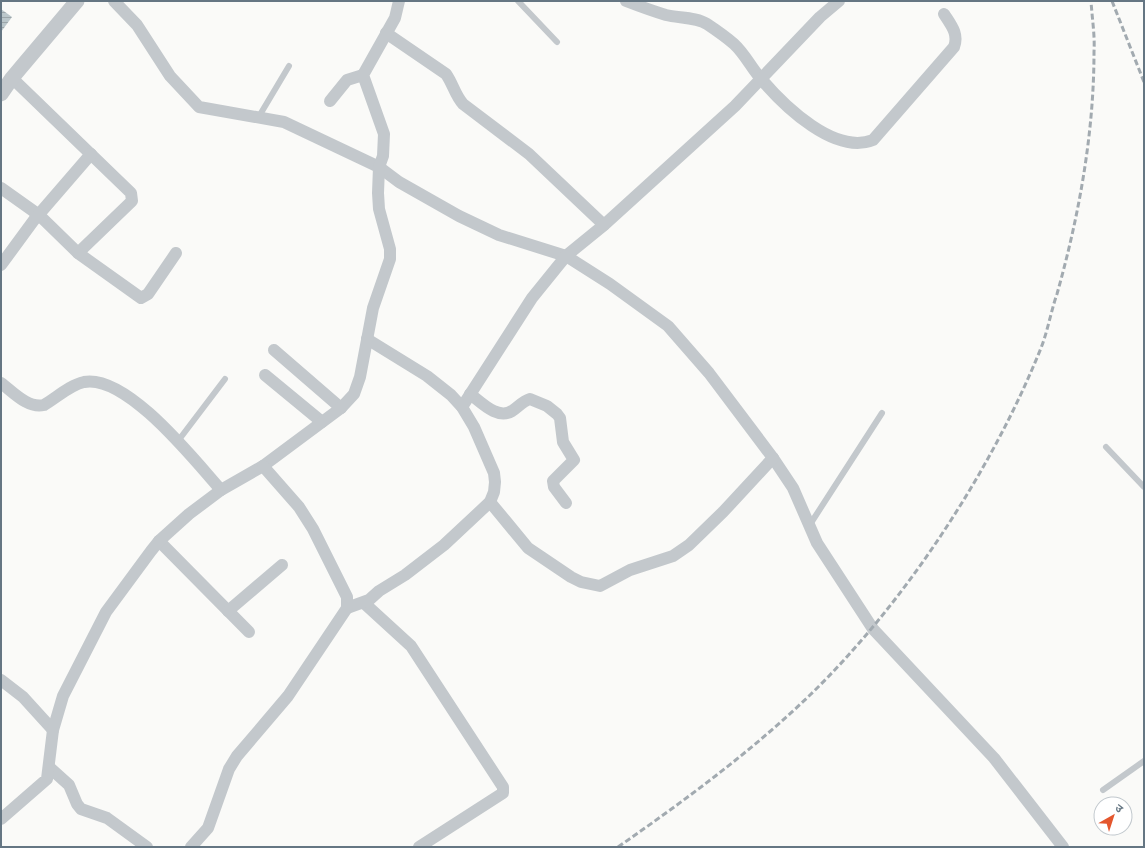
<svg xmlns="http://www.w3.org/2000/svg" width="1145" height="848" font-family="'Fira Sans','Noto Sans Devanagari',sans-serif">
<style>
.water{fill:url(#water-rules)}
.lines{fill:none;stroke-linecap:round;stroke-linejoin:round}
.service{stroke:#c3c8cc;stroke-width:6}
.minor{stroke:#c3c8cc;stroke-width:12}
.tertiary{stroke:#c3c8cc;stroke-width:15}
.rail{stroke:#a2aab0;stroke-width:3;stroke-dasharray:6 3;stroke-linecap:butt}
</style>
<defs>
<pattern id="water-rules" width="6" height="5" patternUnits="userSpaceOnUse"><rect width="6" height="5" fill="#bbc7cb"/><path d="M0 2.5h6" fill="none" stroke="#9ca6aa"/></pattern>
</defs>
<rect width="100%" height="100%" fill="#fafaf8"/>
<!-- water -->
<path class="water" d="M1,9L12,17L1,32Z"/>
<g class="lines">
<!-- service -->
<g class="service">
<path d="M518,1L557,42"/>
<path d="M258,118L289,66"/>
<path d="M178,441L225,379"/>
<path d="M1106,447L1144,487"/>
<path d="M809,526L882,413"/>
<path d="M1103,790L1144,761"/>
</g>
<!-- minor -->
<g class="minor">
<path d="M114,1L137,25L170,76L199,107L284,122L379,167L399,182L459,216L499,235L566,256L610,284L668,326L709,373L773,458L793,488L817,543L873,629L994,758L1063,847"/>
<path d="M626,1C639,6 652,11 666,15C678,18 697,17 707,24C716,30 726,37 734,44C745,54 752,69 762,80C785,107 835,155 873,140L954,47C959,34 951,25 944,14"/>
<path d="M386,33L446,74C453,84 455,95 463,104L529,154L604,225"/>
<path d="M12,78L131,193L132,201L78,253"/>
<path d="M330,101L347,80L363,75"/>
<path d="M1,188L39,215L78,253L141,298L148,294L176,253"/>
<path d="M1,265L34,220L91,154"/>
<path d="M274,350L341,408"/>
<path d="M265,375L322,422"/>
<path d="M1,383C13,392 28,409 44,405C56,398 70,385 84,382C127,374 195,461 221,490"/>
<path d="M470,394C481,402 497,420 512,411C518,407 523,401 530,399L547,406L557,414L560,418L563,442L574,460L553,481L554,487L566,503"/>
<path d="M462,407L532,298L566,256L604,225L735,106L820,17L839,1"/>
<path d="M490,502L528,548L571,577L581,582L600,586L630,570L673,556L689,545L723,512L773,458"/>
<path d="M159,541L249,632"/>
<path d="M364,603L411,646L503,787V793L419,847"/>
<path d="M347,608L369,600L379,591L405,575L444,545L490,502L494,492L495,482L494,473L474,427L462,407L451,395L427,376L367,339"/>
<path d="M228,611L282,565"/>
<path d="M1,680L23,697L53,730"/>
<path d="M49,767L69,785L77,804L81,809L107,818L147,847"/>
<path d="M1,819L47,779L53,730L63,696L106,612L151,551L159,541L189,514L221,490L263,466L341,408L354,394L360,377L373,308L390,259V249L379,209L378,193L379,167L383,156L384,134L363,75L395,18L399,1"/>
<path d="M191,847L208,828L229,769L237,756L288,696L343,614L347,608V597L313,529L299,507L263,466"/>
</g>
<!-- tertiary -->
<path class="tertiary" d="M1,94L12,78L77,1"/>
<!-- rail -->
<g class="rail">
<path d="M1112,1L1144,82"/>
<path d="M618,847C684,801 752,751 810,695C905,603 992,470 1041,348C1048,330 1051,311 1057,294C1079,216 1094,133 1094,52C1095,35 1092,18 1091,1"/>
</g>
</g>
<!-- border -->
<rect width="1145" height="848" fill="none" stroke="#657683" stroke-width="4"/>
<!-- north arrow -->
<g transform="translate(1113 816) rotate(39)"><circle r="19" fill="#ffffff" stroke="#c1c8cd"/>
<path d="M0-3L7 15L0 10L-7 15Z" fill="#e4572e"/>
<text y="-6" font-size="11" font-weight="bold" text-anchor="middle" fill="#657683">उ</text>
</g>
</svg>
